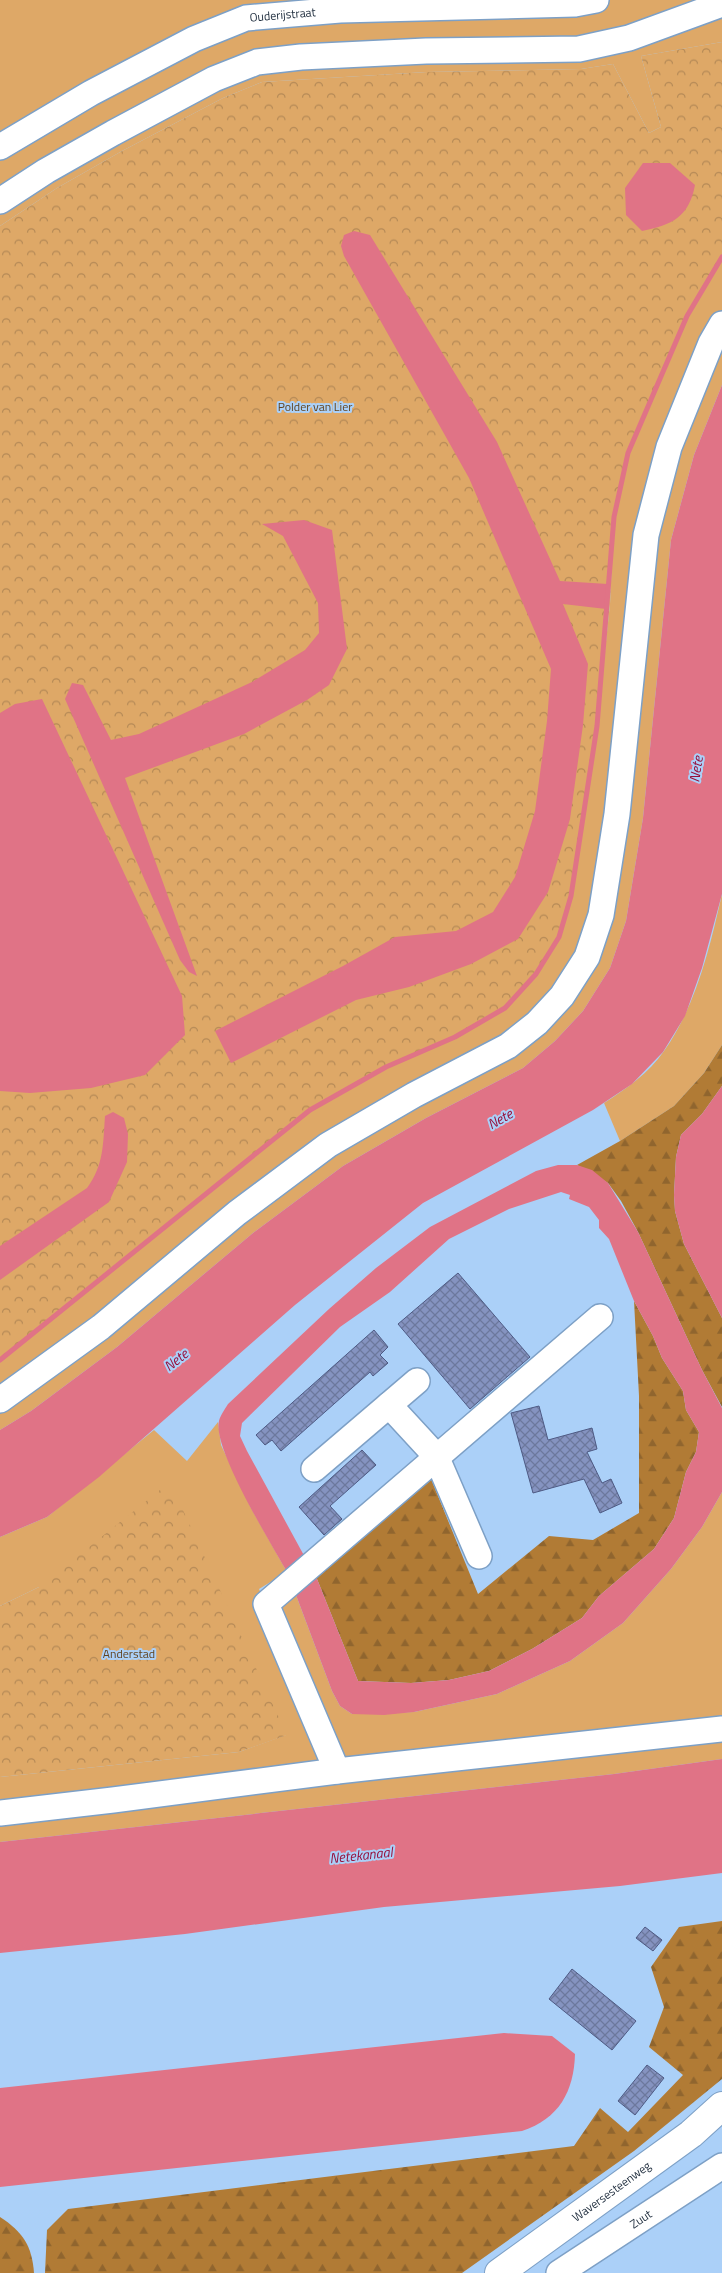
<svg xmlns="http://www.w3.org/2000/svg" width="722" height="2273" font-family="'Titillium Web',sans-serif">
<style>
.grass{fill:#dea867}
.forest{fill:url(#forest-firs)}
.park{fill:url(#park-crowns)}
.water{fill:#e07386}
.lines{fill:none;stroke-linecap:round;stroke-linejoin:round}
.stream{stroke:#e07386;stroke-width:5}
.building{fill:url(#building-cross-hatch);stroke:#4e5a84}
.minor-casing{stroke:#7da0c6;stroke-width:28}
.major-casing{stroke:#7da0c6;stroke-width:30}
.minor{stroke:#fff;stroke-width:25}
.major{stroke:#fff;stroke-width:28}
.labels{text-anchor:middle;stroke-width:4;stroke-linejoin:round;paint-order:stroke}
.street-label{font-size:12px;fill:#223040;stroke:#abd0f8}
.park-label{font-size:12px;fill:#61431e;stroke:#abd0f8}
.water-label{font-size:14px;font-style:italic;fill:#97103c;stroke:#abd0f8}
</style>
<defs>
<pattern id="forest-firs" width="22" height="20" patternUnits="userSpaceOnUse" patternTransform="scale(1.25)"><rect width="22" height="20" fill="#b17b35"/><path d="M5 1l3.5 6h-7zM16 11l3.5 6h-7z" fill="#90652e"/></pattern>
<pattern id="park-crowns" width="20" height="18" patternUnits="userSpaceOnUse" patternTransform="scale(1.25)"><rect width="20" height="18" fill="#dea867"/><path d="M2 6a3 3 0 1 1 6 0M12 15a3 3 0 1 1 6 0" fill="none" stroke="#b48956"/></pattern>
<pattern id="building-cross-hatch" width="8" height="8" patternUnits="userSpaceOnUse" patternTransform="scale(1.25)"><rect width="8" height="8" fill="#8593c0"/><path d="M0 0l8 8M0 8l8-8" fill="none" stroke="#6c789d"/></pattern>
</defs>
<rect width="100%" height="100%" fill="#abd0f8"/>
<!-- grass -->
<g class="grass">
<path d="M0,0H722V42L641,56L661,127L649,133L613,64L581,69L427,72L262,82L223,98L122,151L57,188L0,226Z"/>
<path d="M722,257V385L694,455L671,540L643,818L626,921L610,968L583,1011L555,1041L523,1068L426,1118L343,1166L253,1233L117,1347L31,1411L0,1430V1360L310,1110L386,1067L455,1037L505,1008L536,974L559,937L571,896L597,726L610,604L614,517L628,453L687,316Z"/>
<path d="M722,894V1045L704,1073L674,1106L620,1141L604,1103C626,1089 649,1073 664,1051C696,1006 710,947 722,894Z"/>
<path d="M218,1422L221,1445L251,1508L287,1572L259,1589L270,1614L293,1587L332,1691L340,1706L352,1714L414,1712L497,1694L570,1661L623,1623L671,1569L702,1527L722,1492V1759L614,1774L0,1842V1777L239,1752L286,1735L39,1587L0,1606V1537L47,1517L154,1430L187,1461Z"/>
</g>
<!-- forest -->
<g class="forest">
<path d="M722,1045V1086L702,1114L681,1135L676,1157L674,1195L675,1211L684,1244L722,1318V1407L702,1370L638,1232L621,1201L608,1183L577,1165L620,1141L674,1106L704,1073Z"/>
<path d="M634,1301L653,1336L662,1358L683,1391L686,1410L699,1432L696,1452L686,1472L674,1518L654,1549L599,1596L582,1618L532,1649L489,1671L449,1680L411,1683L358,1681L315,1574L427,1469L478,1594L549,1536L593,1540L639,1513V1396Z"/>
<path d="M722,1921V2079L634,2151L462,2273H45L47,2230L68,2209L574,2146L600,2108L628,2132L683,2075L649,2047L664,2007L651,1967L679,1927Z"/>
<path d="M0,2217C23,2232 32,2246 34,2273H0Z"/>
</g>
<!-- park -->
<g class="park">
<path d="M722,42V257L687,316L628,453L614,517L610,604L597,726L571,896L559,937L536,974L505,1008L455,1037L386,1067L310,1110L0,1360V226L57,188L122,151L223,98L262,82L427,72L581,69L613,64L649,133L661,127L641,56Z"/>
<path d="M170,1482L287,1735L239,1752L0,1777V1606L39,1587Z"/>
</g>
<!-- water -->
<g class="water">
<path d="M643,163H670L695,185C689,217 672,225 642,231L626,215L625,188Z"/>
<path d="M354,231L370,235L497,442L560,581L608,584L606,609L563,604L588,664L583,725L570,819L548,892L518,939L471,964L409,987L356,1000L231,1063L215,1031L343,966L395,937L456,931L493,912L515,877L535,811L547,721L551,669L469,478L344,256L341,246L344,235Z"/>
<path d="M722,385V894L702,968L685,1016L663,1052L632,1084L593,1110L423,1203L295,1305L99,1477L47,1517L0,1537V1430L31,1411L117,1347L253,1233L343,1166L426,1118L523,1068L555,1041L583,1011L610,968L626,921L643,818L671,540L694,455Z"/>
<path d="M304,520L332,530L347,649L329,685L307,700L244,734L125,778L197,976L189,972L180,960L65,699L72,683L83,685L111,740L139,734L252,682L305,650L319,633L318,603L283,536L262,524Z"/>
<path d="M42,699L182,996L185,1035L145,1075L91,1088L30,1093L0,1091V713L15,704Z"/>
<path d="M722,1086V1318L684,1244L675,1211L674,1195L676,1157L681,1135L702,1114Z"/>
<path d="M113,1112L124,1118L128,1134L127,1162L109,1202L0,1280V1246L87,1188C104,1165 103,1144 105,1116Z"/>
<path d="M558,1165H577L592,1170L608,1183L638,1232L702,1370L722,1408V1492L702,1527L671,1569L623,1623L570,1661L497,1694L414,1712L384,1715L352,1714L340,1706L332,1691L293,1587L315,1574L358,1681L411,1683L449,1680L489,1671L532,1649L582,1618L599,1596L654,1549L674,1518L686,1472L696,1452L699,1432L686,1410L683,1391L662,1358L653,1336L634,1301L609,1239L599,1228V1220L589,1207L569,1199L570,1195L561,1192L509,1209L449,1239L390,1292L340,1327L242,1423L240,1436L247,1451L307,1561L287,1572C272,1545 212,1448 219,1421C220,1416 225,1409 228,1404L329,1309L376,1268L430,1227L536,1171Z"/>
<path d="M722,1759V1873L620,1886L384,1907L185,1934L0,1953V1842L614,1774Z"/>
<path d="M504,2033L552,2036L575,2054C574,2091 559,2119 522,2131L0,2187V2088Z"/>
</g>
<g class="lines">
<!-- stream -->
<path class="stream" d="M0,1360L310,1110L386,1067L455,1037L505,1008L536,974L559,937L571,896L597,726L614,517L628,453L687,316L722,257"/>
</g>
<!-- building -->
<g class="building">
<path d="M458,1273L530,1357L470,1409L398,1324Z"/>
<path d="M374,1330L388,1347L380,1355L388,1363L373,1376L370,1372L281,1451L272,1440L265,1445L256,1435Z"/>
<path d="M539,1406L548,1440L592,1428L597,1449L587,1452L602,1483L611,1479L622,1503L600,1513L584,1479L533,1493L511,1413Z"/>
<path d="M362,1450L376,1465L330,1506L342,1519L324,1535L299,1507Z"/>
<path d="M645,1927L662,1940L653,1951L636,1938Z"/>
<path d="M572,1969L636,2021L612,2050L549,1999Z"/>
<path d="M647,2065L664,2078L635,2115L618,2101Z"/>
</g>
<g class="lines">
<!-- minor casing -->
<g class="minor-casing">
<g id="minor">
<path id="s1" d="M0,147L91,93L194,39L246,18L340,10L575,4L596,0"/>
<path d="M0,201L46,171L113,133L214,79L257,62L301,57L426,51L579,49L629,38L722,4"/>
<path d="M0,1400L101,1327L237,1213L328,1145L414,1095L508,1046L537,1023L562,996L587,957L601,915L617,814L646,535L669,447L711,343L722,324"/>
<path d="M389,1405L436,1456L479,1556"/>
<path d="M314,1469L417,1381"/>
<path d="M337,1771L266,1604L600,1317"/>
<path d="M0,1813L113,1800L337,1771L722,1729"/>
<path id="s2" d="M559,2273L722,2166"/>
</g>
</g>
<!-- major casing -->
<g class="major-casing">
<g id="major">
<path id="s3" d="M499,2273L691,2134L722,2106"/>
</g>
</g>
<!-- minor -->
<use href="#minor" class="minor"/>
<!-- major -->
<use href="#major" class="major"/>
</g>
<g class="labels">
<!-- street labels -->
<g class="street-label">
<text dy="4" stroke="none"><textPath href="#s1" startOffset="315">Ouderijstraat</textPath></text>
<text dy="4" stroke="none"><textPath href="#s3" startOffset="139">Waversesteenweg</textPath></text>
<text dy="4" stroke="none"><textPath href="#s2" startOffset="98">Zuut</textPath></text>
</g>
<!-- park labels -->
<g class="park-label">
<text x="315" y="411">Polder van Lier</text>
<text x="129" y="1658">Anderstad</text>
</g>
<!-- water labels -->
<g class="water-label">
<text transform="translate(696 769) rotate(-81)" y="5">Nete</text>
<text transform="translate(500 1119) rotate(-30)" y="5">Nete</text>
<text transform="translate(176 1360) rotate(-39)" y="5">Nete</text>
<text transform="translate(361 1855) rotate(-6)" y="5">Netekanaal</text>
</g>
</g>
</svg>
